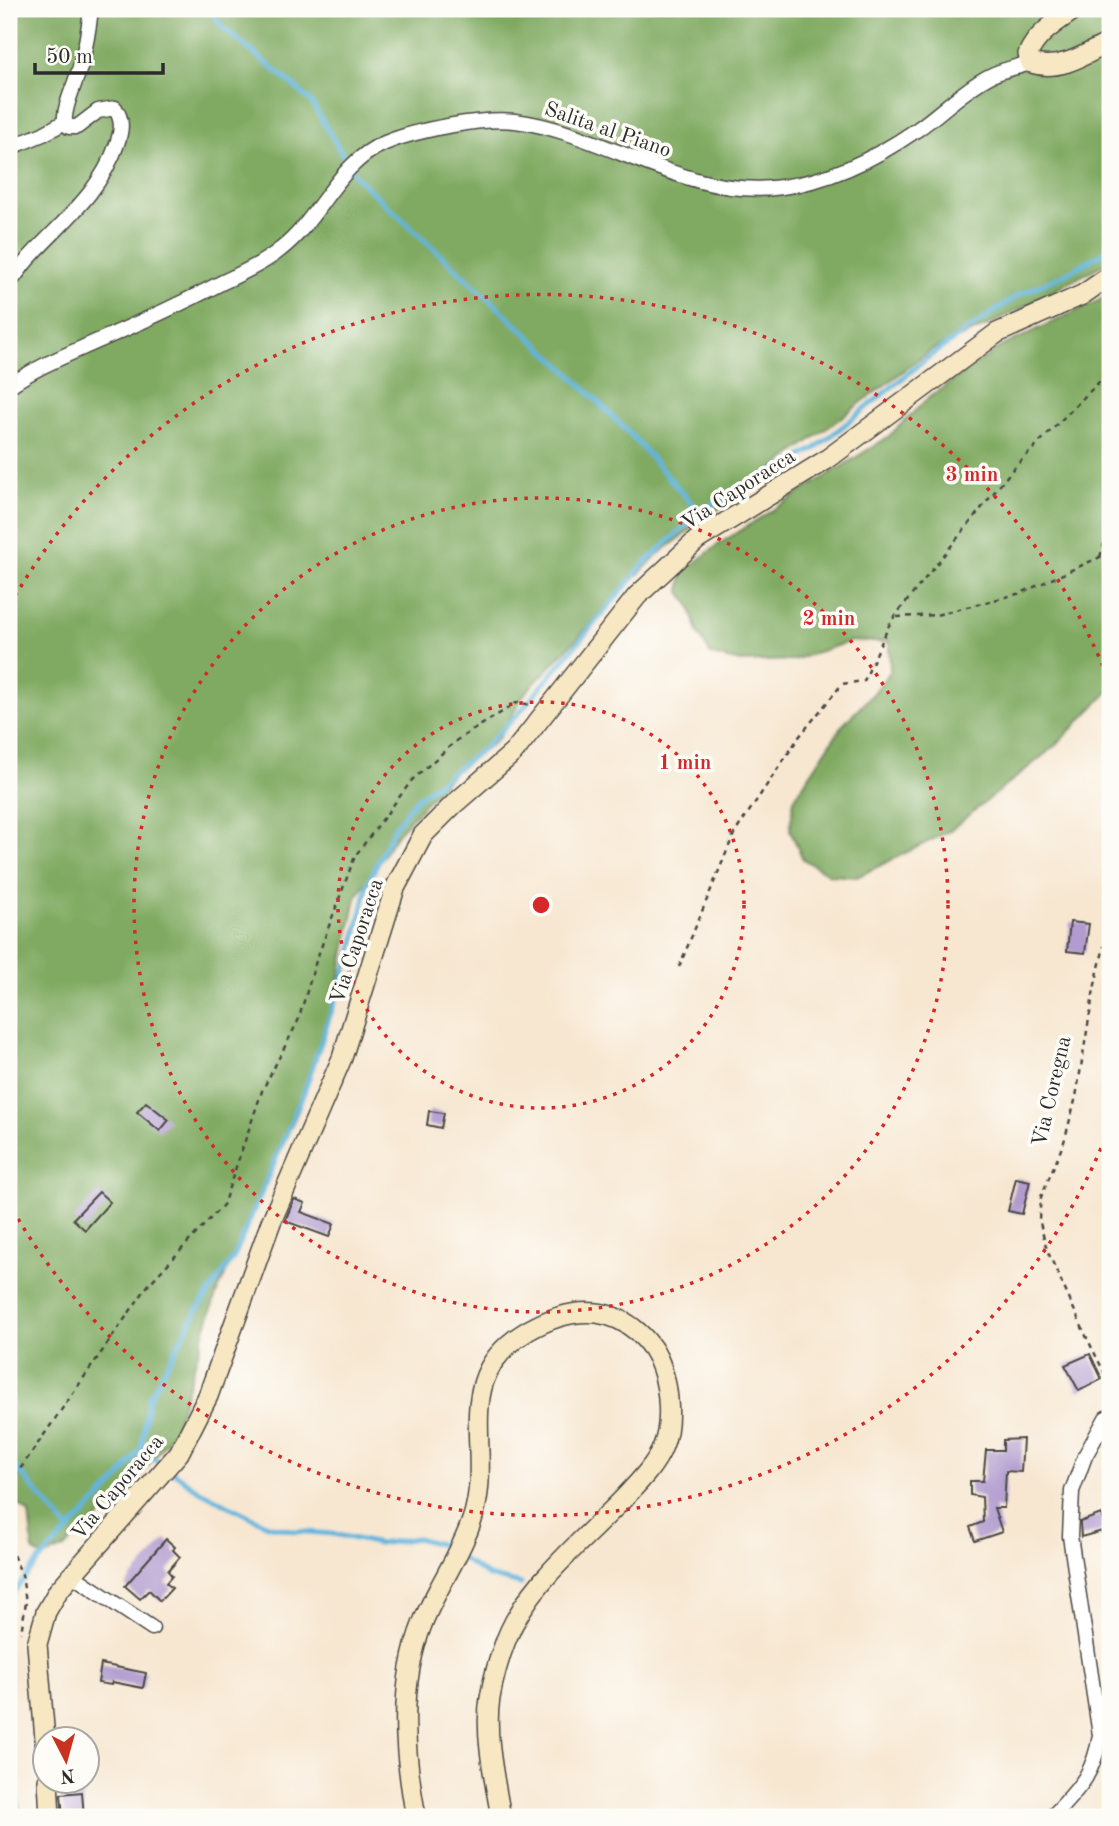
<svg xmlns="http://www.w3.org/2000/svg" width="1119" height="1826" font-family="'Old Standard TT',serif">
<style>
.forest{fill:#80aa62;stroke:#566a46;stroke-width:2}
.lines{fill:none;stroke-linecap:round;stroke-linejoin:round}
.stream{stroke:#61b5dd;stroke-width:5}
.building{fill:#b19bcf}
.street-casing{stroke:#4a4744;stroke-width:17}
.secondary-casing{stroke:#4a4744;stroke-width:22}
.path{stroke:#4a4744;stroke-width:2.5;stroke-dasharray:5 5;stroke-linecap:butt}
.street{stroke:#fff;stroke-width:14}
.secondary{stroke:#f7e8c3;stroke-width:19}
.ring{fill:none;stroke:#d62828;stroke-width:3.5;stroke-dasharray:3.5 7}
.labels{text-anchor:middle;stroke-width:7;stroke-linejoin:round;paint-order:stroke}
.street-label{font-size:21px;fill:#2b2b2b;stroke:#fdfcf7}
.centre{fill:#d62828;stroke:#fdfcf7;stroke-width:3.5}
.ring-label{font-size:21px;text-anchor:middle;font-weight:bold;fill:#d62828;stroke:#fdfcf7;stroke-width:7;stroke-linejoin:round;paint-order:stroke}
</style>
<rect width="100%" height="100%" fill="#fdfcf7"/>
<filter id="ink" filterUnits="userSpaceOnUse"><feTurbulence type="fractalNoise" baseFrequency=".0143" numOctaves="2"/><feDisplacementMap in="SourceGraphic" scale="14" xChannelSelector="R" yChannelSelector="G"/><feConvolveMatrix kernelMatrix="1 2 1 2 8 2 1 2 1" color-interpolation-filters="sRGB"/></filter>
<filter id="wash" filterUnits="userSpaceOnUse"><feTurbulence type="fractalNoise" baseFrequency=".00686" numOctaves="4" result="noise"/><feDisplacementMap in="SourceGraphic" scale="28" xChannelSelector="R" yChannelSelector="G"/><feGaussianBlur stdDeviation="1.57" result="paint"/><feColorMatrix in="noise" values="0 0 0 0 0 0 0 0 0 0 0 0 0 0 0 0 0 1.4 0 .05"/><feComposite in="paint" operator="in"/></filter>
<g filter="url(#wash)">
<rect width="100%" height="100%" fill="#f7e7d1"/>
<!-- forest -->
<g class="forest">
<path d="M9,9H1110V261L989,325L933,349L657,555L525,693L497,740L451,775L397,834L356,898L336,995L298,1111L216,1295L174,1431L141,1476L109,1509L63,1549L45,1556L37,1554L33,1550L29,1513L21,1506L9,1501Z"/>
<path d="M1110,293V690L1055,746L948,832L857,877L830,875L803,859L790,830L794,799L842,726L873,694L890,671L889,642L851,641L794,660L740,662L711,655L698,633L690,605L680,592L683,572L719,544L888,437L928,398L1002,346L1098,301Z"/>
</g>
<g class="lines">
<!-- stream -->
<g class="stream">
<path d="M210,9L222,27L293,85L311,102L356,177L566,370L631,435L700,513"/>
<path d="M141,1449L198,1490L267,1525L294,1531L333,1534L379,1544L417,1538L446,1546L453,1552"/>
<path d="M9,1459L69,1530"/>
<path d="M461,1558L488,1576L521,1584"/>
<path d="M9,1598L38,1562L117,1481L141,1449L148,1400L196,1312L234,1257L304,1092L352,951L368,883L394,828L414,801L484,748L519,713L645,563L700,513L742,485L774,472L816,448L930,356L1019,295L1065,274L1110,249"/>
<path d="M9,1758L20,1817"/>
</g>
</g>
<g id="blocks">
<!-- building -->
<g class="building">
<path d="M1070,922L1089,924L1085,953L1067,951Z"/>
<path d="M146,1102L169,1120L160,1131L137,1112Z"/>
<path d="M429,1111L444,1113L441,1128L427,1125Z"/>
<path d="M1016,1178L1030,1181L1022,1214L1008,1211Z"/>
<path d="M99,1192L110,1202L85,1230L73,1219Z"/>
<path d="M294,1199L305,1203L301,1212L334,1224L329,1237L285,1221Z"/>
<path d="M1090,1354L1102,1379L1079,1391L1065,1365Z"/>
<path d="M1023,1439L1021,1472L1006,1471L1004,1508H994L1002,1532L975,1541L970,1527L983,1522L982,1497L970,1495V1481H983L986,1450H1003V1440Z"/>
<path d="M1101,1514L1106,1530L1081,1537L1080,1522Z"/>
<path d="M166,1539L175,1547L173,1550L180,1557L168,1571L172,1576L166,1583L172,1588L160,1601L149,1590L140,1599L125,1586Z"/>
<path d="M101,1664L146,1673L143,1688L112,1682L111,1685L98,1683Z"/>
<path d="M82,1792L84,1817H63L61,1794Z"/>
</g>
</g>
</g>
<g filter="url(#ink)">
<use href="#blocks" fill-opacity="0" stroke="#4a4744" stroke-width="2"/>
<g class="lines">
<!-- street casing -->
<g class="street-casing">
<g id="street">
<path d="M9,148L43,134L65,122"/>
<path d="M9,283C16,275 22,266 29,258C63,221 100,193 117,144C122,130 123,120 115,108L98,111L77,127H69L65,122C63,107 77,80 81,64C86,46 89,27 91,9"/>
<path d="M9,386C35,368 62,357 91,344C135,325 179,305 221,283C242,273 264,263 281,249C320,219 338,162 385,143C416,130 483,117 515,121C604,132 688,201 782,187C830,181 879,156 918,129C942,112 962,91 988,77C1000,70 1017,67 1031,63"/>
<path d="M72,1575L152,1628"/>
<path d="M1052,1817C1078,1789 1094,1775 1100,1735L1070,1536L1072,1491L1085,1456L1106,1418"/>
</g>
</g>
<!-- secondary casing -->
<g class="secondary-casing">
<g id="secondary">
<path d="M1075,9C1057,22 1037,33 1028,54L1031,63C1060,72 1086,54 1110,42"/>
<path d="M46,1751L37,1644L46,1612L58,1591L179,1453L208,1396L271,1222L342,1058L395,888L423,835L453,805L514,752L637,596L697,540L826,460L997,333L1082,295L1110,276"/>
<path d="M48,1780L50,1817"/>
<path d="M416,1817C404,1753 398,1684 423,1622C437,1587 460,1556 472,1520C496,1450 446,1378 529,1330C550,1318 573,1310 597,1313C627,1317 653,1340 662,1369C669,1390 672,1424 663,1446C656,1465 638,1483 624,1498C583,1541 528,1583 506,1640C499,1658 493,1680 490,1698C484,1734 495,1782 501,1817"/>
</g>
</g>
<!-- path -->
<g class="path">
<path d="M1100,557L1110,524"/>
<path d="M897,617L936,615L1021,593L1100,557L1110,555"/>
<path d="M679,967L734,834L799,737L842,684L864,681L891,621L1012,470L1100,381L1110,375"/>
<path d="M1107,1404L1108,1380L1086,1336L1047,1250L1039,1219L1041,1197L1064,1142L1076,1097L1094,989L1110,921"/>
<path d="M9,1485L149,1284L223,1205L262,1091L298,1021L316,961L355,856L412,780L457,740L518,702L530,705"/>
<path d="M9,1546L22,1575L26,1602L21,1633"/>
</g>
<!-- street -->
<use href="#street" class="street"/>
<!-- secondary -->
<use href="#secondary" class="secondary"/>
</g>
</g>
<!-- distance rings -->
<g class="ring">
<circle cx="541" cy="905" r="203"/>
<circle cx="541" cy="905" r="407"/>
<path d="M1109 1129A610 610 0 0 1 10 1205M10 605A610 610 0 0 1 1109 681"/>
</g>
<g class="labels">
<!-- street labels -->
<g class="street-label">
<text transform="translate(608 129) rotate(19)" y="7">Salita al Piano</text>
<text transform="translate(738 489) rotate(-33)" y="7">Via Caporacca</text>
<text transform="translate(356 941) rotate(-72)" y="7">Via Caporacca</text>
<text transform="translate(1051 1091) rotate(-77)" y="7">Via Coregna</text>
<text transform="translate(117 1487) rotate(-50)" y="7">Via Caporacca</text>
</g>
</g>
<circle cx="541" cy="905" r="10" class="centre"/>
<g class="ring-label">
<text x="972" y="481">3 min</text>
<text x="829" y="625">2 min</text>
<text x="685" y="769">1 min</text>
</g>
<!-- margin -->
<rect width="1119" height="1826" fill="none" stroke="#fdfcf7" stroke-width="35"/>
<!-- north arrow -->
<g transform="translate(66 1760) rotate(174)"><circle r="33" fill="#fdfcf7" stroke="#a9a8a5" stroke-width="2"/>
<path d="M0-5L12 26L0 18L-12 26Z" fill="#c8321e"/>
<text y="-10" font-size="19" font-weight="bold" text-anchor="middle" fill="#2b2b2b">N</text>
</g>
<!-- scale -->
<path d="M35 63v10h128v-10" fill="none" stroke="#2b2b2b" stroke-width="3.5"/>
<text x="46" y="63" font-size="21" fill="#2b2b2b" stroke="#fdfcf7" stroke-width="5" paint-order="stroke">50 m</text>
</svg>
